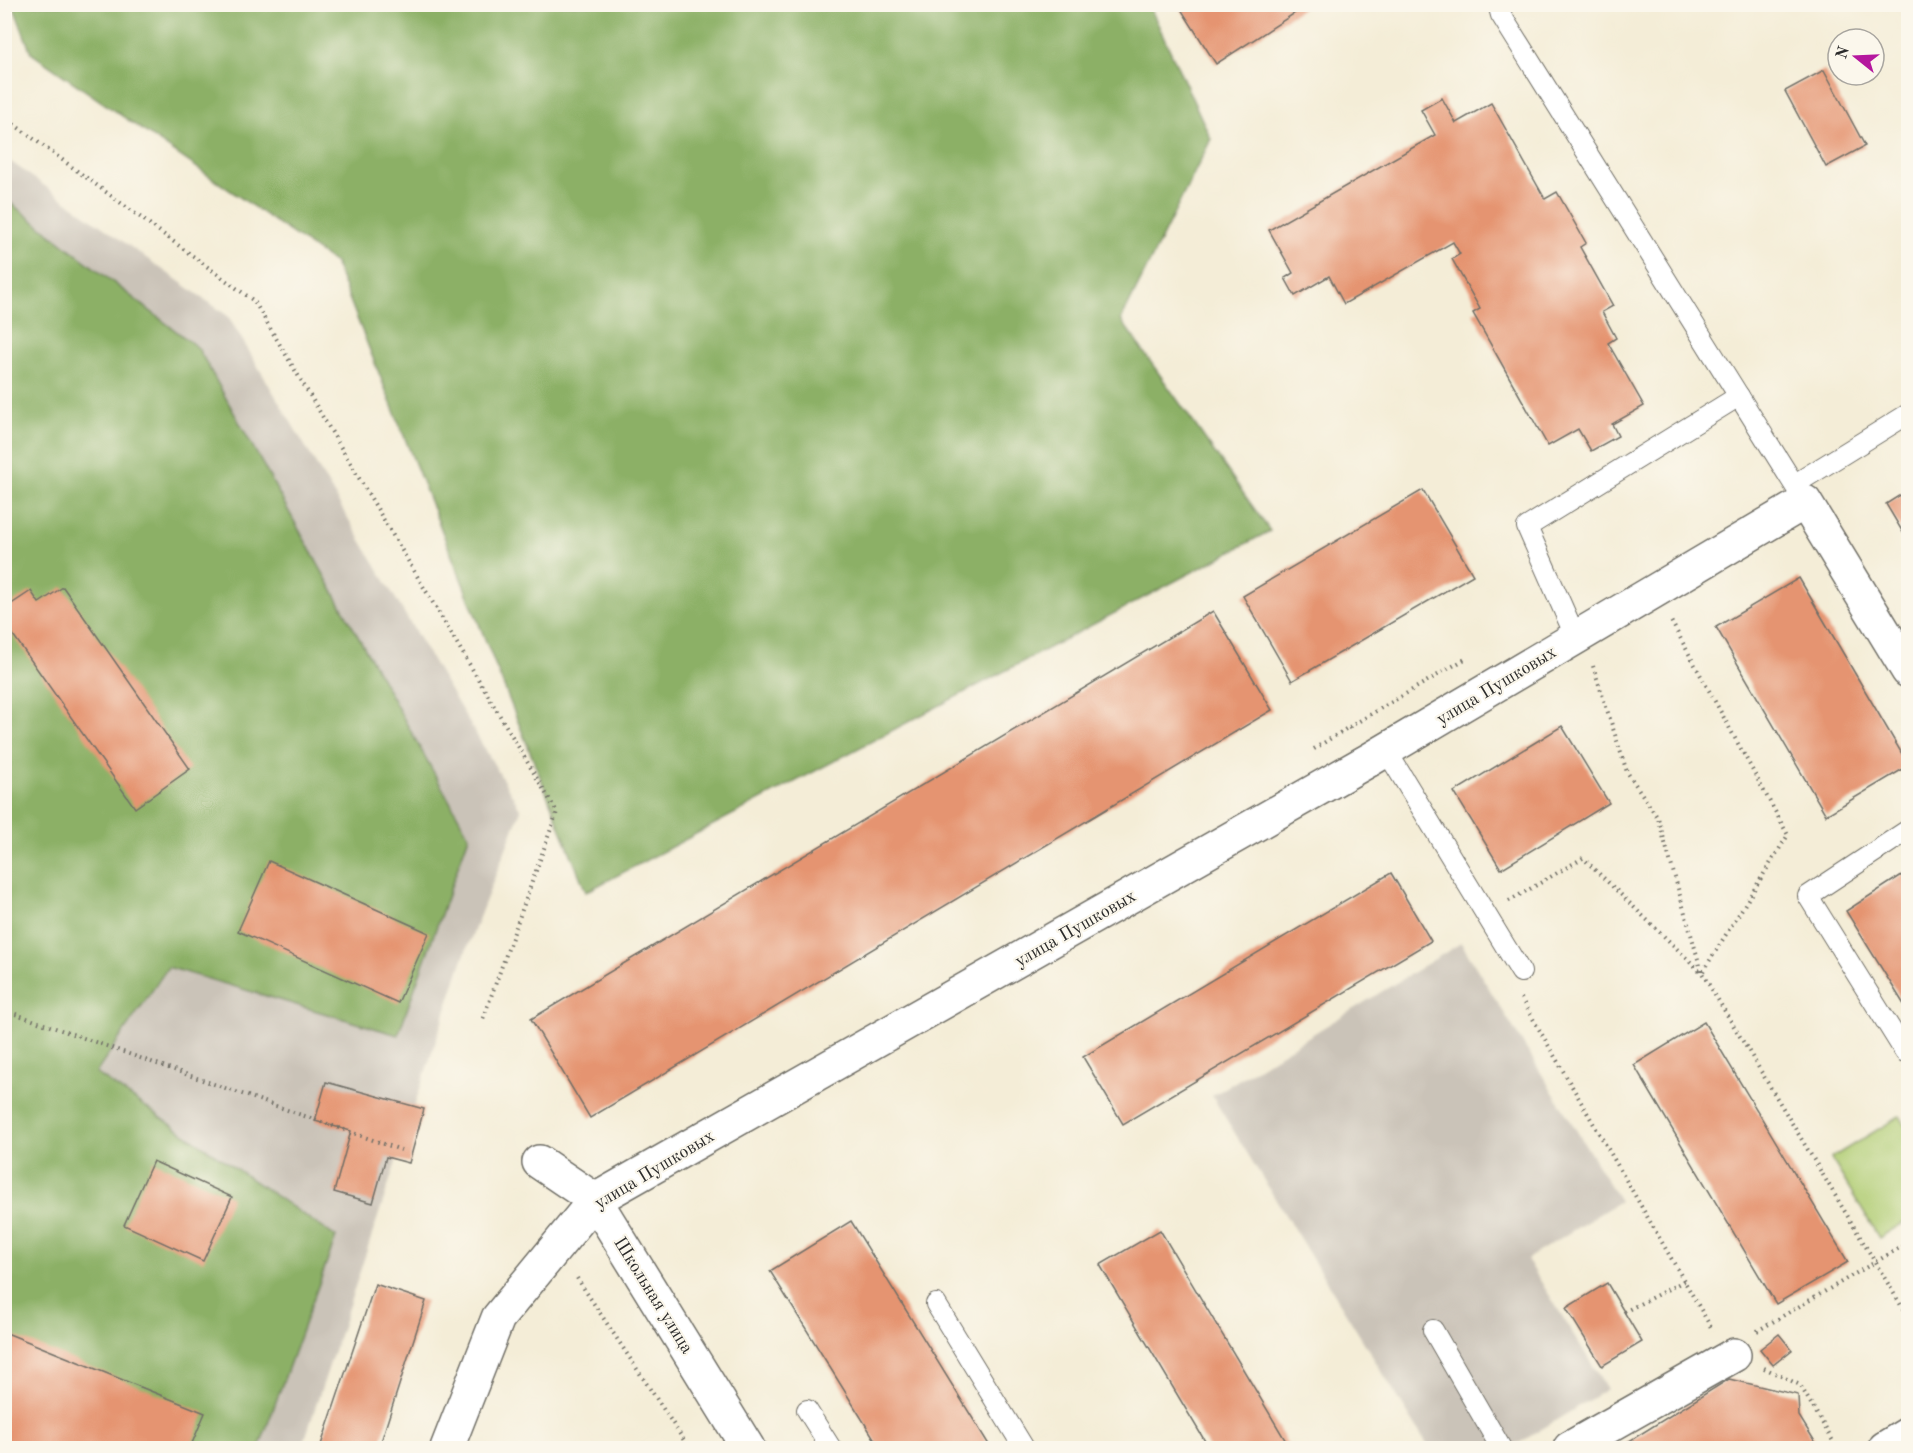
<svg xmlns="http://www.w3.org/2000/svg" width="1913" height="1453" font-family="'Old Standard TT',serif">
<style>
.industrial{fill:#cac3b8}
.green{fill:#b1cd74;stroke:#6e7c50;stroke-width:1.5}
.forest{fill:#8cb066;stroke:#5c6e48;stroke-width:1.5}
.building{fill:#e59471}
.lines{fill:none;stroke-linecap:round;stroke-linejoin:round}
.service-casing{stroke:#716f67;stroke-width:22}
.minor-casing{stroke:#716f67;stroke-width:36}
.path{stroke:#716f67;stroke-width:4;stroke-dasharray:1.5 4.5;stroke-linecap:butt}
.service{stroke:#fff;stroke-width:20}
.minor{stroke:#fff;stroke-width:33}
.labels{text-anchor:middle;stroke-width:4.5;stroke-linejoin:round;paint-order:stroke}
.street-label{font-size:18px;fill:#2b2b2b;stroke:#fbf7ec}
</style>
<rect width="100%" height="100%" fill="#fbf7ec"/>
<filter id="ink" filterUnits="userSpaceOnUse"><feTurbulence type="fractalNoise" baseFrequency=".0167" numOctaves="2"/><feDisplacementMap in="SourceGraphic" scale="12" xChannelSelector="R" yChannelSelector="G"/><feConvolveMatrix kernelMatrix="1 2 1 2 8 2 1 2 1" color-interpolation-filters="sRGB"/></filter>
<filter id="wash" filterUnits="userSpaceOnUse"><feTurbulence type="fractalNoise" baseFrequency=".008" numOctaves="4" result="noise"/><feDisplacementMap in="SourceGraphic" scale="24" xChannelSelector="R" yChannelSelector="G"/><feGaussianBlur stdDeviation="1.35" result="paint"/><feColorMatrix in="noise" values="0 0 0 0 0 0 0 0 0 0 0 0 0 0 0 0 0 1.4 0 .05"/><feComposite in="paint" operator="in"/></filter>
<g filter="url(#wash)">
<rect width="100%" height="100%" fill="#f4edd7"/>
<!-- industrial -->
<g class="industrial">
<path d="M4,157L228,316L521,810L462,961L302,1448H5Z"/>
<path d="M1461,943L1620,1201L1527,1259L1607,1389L1511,1448H1429L1212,1096Z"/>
</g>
<!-- green -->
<path class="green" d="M1900,1116L1908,1130V1220L1879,1238L1831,1158Z"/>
<!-- forest -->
<g class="forest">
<path d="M13,5H1149L1211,139L1121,320L1270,531L586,892L335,263L31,53Z"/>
<path d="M4,198L198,348L469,836L398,1035L168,967L96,1073L336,1237L259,1448H5Z"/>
</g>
<g id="blocks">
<!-- building -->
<g class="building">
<path d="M1182,4H1309L1216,64L1179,6Z"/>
<path d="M1824,70L1865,146L1826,167L1785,91Z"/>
<path d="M1442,98L1456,123L1491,103L1545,199L1557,192L1586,243L1580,247L1613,306L1602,312L1616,338L1608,343L1644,406L1612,424L1618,436L1591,451L1578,429L1548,446L1473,313L1480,309L1452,259L1460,254L1453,242L1344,304L1329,276L1295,296L1285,278L1293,273L1269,230L1435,135L1421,110Z"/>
<path d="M1423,490L1473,575L1292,681L1243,596Z"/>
<path d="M1908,490V541L1886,504Z"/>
<path d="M1799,578L1908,764V766L1826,815L1716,627Z"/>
<path d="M63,587L190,769L135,808L4,622V609L31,591L39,603Z"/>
<path d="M1213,611L1272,710L590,1118L531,1019Z"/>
<path d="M1562,726L1609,803L1501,869L1454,792Z"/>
<path d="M269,861L429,933L398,1003L238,931Z"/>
<path d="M1908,871V1011L1846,911Z"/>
<path d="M1391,873L1431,941L1123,1124L1083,1057Z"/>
<path d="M1704,1022L1848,1262L1776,1304L1634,1065Z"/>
<path d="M326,1082L424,1109L409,1163L386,1157L373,1203L334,1192L351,1131L315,1121Z"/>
<path d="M153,1161L232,1197L203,1261L124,1225Z"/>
<path d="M851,1221L991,1448H880L770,1271Z"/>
<path d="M1160,1230L1290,1448H1209L1100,1265Z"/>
<path d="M1607,1283L1642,1342L1602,1366L1566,1308Z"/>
<path d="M375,1284L426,1301L379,1448H320Z"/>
<path d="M4,1332L205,1413L190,1448H19L4,1443Z"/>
<path d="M1779,1334L1792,1350L1773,1365L1760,1349Z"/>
<path d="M1729,1379L1798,1395L1799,1416L1819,1448H1618Z"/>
</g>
</g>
</g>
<g filter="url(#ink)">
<use href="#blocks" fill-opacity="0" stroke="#716f67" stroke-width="1.5"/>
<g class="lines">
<!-- service casing -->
<g class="service-casing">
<g id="service">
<path d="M1498,4L1501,15L1805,502"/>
<path d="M1795,484L1908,414"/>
<path d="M1576,638L1527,527L1739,396"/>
<path d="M1386,750L1521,972"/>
<path d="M1908,830L1808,896L1905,1052L1908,1050"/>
<path d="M936,1304L1024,1448"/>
<path d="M1433,1330L1501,1448"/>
<path d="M807,1410L831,1448"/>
</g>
</g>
<!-- minor casing -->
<g class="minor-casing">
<g id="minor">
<path d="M539,1162L595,1200L748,1448"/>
<path d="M447,1448L498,1318L595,1200L1371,759L1805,502L1908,671"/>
<path d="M1570,1448L1734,1355"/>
<path d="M1885,1448L1908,1434"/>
</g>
</g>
<!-- path -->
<g class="path">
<path d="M4,117L254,301L557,812L483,1019"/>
<path d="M1593,666L1627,772L1658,818L1702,973L1788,835L1671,621"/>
<path d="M1349,727L1465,659"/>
<path d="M1314,749L1349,727L1352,731"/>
<path d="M1509,901L1583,858L1702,973L1908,1317"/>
<path d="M1521,998L1712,1329"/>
<path d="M4,1010L401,1150"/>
<path d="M577,1278L689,1448"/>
<path d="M1624,1312L1684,1281"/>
<path d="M1757,1331L1908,1243"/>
<path d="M1764,1368L1800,1385L1837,1448"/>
</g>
<!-- service -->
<use href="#service" class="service"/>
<!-- minor -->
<use href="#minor" class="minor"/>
</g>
</g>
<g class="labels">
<!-- street labels -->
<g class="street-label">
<text transform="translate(1496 685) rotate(-31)" y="6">улица Пушковых</text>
<text transform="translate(1075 928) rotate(-30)" y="6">улица Пушковых</text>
<text transform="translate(654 1169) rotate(-31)" y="6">улица Пушковых</text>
<text transform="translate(654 1295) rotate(58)" y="6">Школьная улица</text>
</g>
</g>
<!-- margin -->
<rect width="1913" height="1453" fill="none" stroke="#fbf7ec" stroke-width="24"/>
<!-- north arrow -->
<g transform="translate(1856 57) rotate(288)"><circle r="28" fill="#fbf7ec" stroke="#a8a59f" stroke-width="1.5"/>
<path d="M0-4.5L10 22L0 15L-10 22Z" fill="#b5179e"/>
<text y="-9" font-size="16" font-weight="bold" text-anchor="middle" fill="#2b2b2b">N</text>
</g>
</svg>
